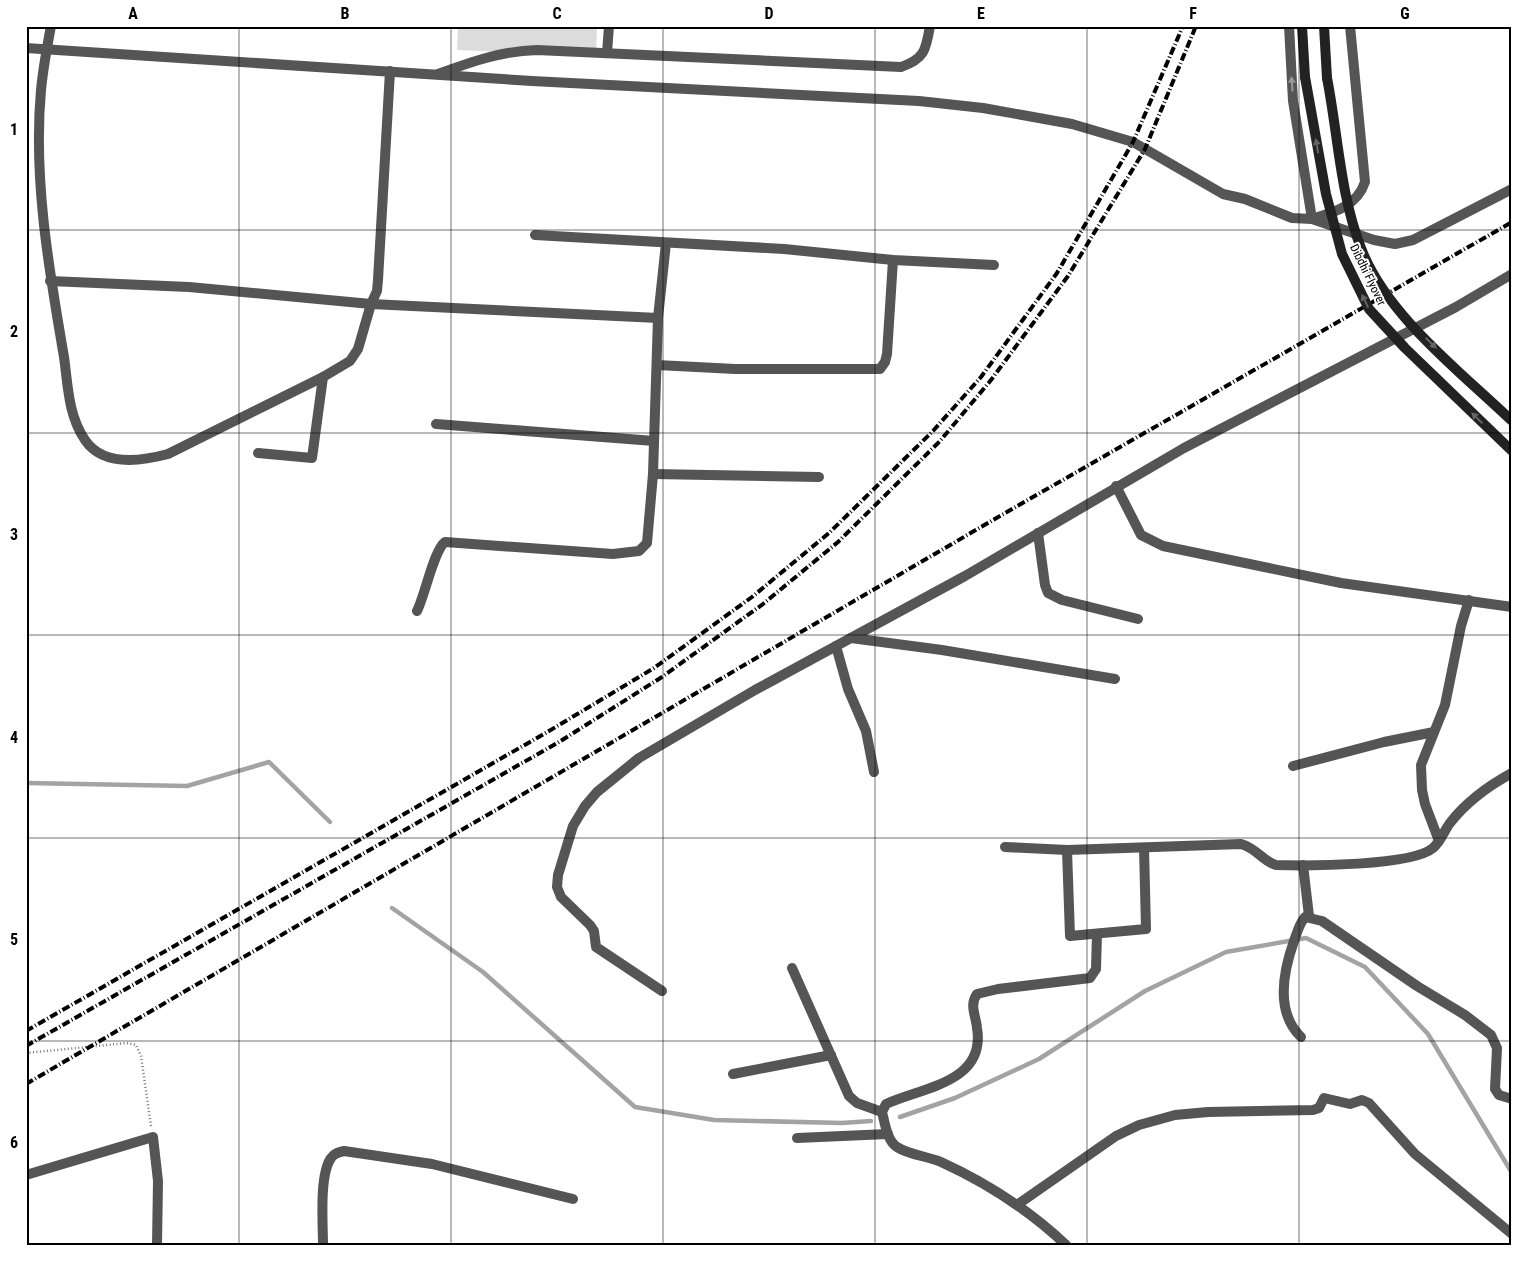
<svg xmlns="http://www.w3.org/2000/svg" width="1538" height="1271" font-family="'Roboto Condensed',sans-serif">
<style>
.green{fill:#dcdcdc}
.lines{fill:none;stroke-linecap:round;stroke-linejoin:round}
.stream{stroke:#a3a3a3;stroke-width:4.5}
.path{stroke:#777;stroke-width:2.5;stroke-dasharray:1 2.5;stroke-linecap:butt}
.minor{stroke:#555;stroke-width:10}
.tertiary{stroke:#555;stroke-width:10}
.secondary{stroke:#222;stroke-width:10}
.rail{stroke:#000;stroke-width:4;stroke-dasharray:8 2.5 1 2.5;stroke-linecap:butt}
.secondary-bridge{stroke:#222;stroke-width:10}
.oneway{fill:#999}
.oneway2{fill:#646464}
.grid{fill:none;stroke:#000;stroke-width:1;stroke-opacity:0.55}
.labels{text-anchor:middle;stroke-width:4;stroke-linejoin:round;paint-order:stroke}
.street-label{font-size:12px;fill:#000;stroke:#fff}
.neatline{fill:none;stroke:#000;stroke-width:2}
.grid-label{font-size:16px;text-anchor:middle;font-weight:bold;fill:#000}
</style>
<rect width="100%" height="100%" fill="#fff"/>
<!-- green -->
<path class="green" d="M458,26H597L596,56L457,50Z"/>
<g class="lines">
<!-- stream -->
<g class="stream">
<path d="M26,783L187,786L269,762L330,822"/>
<path d="M392,908L483,972L635,1107L714,1120L842,1123L871,1121"/>
<path d="M900,1117L955,1098L1039,1059L1145,991L1226,952L1306,938L1365,967L1428,1034L1512,1173"/>
</g>
<!-- path -->
<path class="path" d="M26,1053L127,1043L136,1045L141,1056L151,1126"/>
<!-- minor -->
<g class="minor">
<path d="M51,26C47,47 43,69 41,90C33,178 49,270 64,357C68,385 68,415 85,440C103,467 142,461 168,454L323,377L350,361L358,349L371,304L658,318"/>
<path d="M607,53L609,26"/>
<path d="M438,74C471,62 501,51 537,50L901,67C925,59 926,49 930,26"/>
<path d="M1312,219C1335,212 1357,206 1365,182L1350,26"/>
<path d="M1312,219L1374,240L1395,244L1413,240L1512,189"/>
<path d="M535,235L784,249L893,260L994,265"/>
<path d="M50,281L189,287L371,304L377,291L378,280L390,71"/>
<path d="M657,365L735,369H880L885,362L887,354L893,260"/>
<path d="M436,424L654,441"/>
<path d="M258,453L312,458L323,377"/>
<path d="M653,474L819,477"/>
<path d="M1116,486L1141,535L1163,546L1341,583L1512,607"/>
<path d="M1038,533L1045,585L1048,593L1062,600L1138,619"/>
<path d="M417,611C425,595 434,550 445,542L613,554L639,551L647,543L653,474L658,318L666,243"/>
<path d="M851,638L942,650L1115,679"/>
<path d="M836,646L848,689L866,731L874,772"/>
<path d="M1293,766L1384,742L1434,732"/>
<path d="M1439,841L1425,804L1422,790L1421,765L1445,705L1461,626L1469,600"/>
<path d="M1005,847L1067,850L1241,844C1258,849 1262,861 1276,865C1307,866 1412,866 1433,848C1441,841 1444,831 1450,823C1467,801 1488,786 1512,773"/>
<path d="M1067,850L1070,936L1146,929L1144,848"/>
<path d="M1303,865L1309,916"/>
<path d="M792,968L849,1096L857,1103L882,1112"/>
<path d="M662,991L596,947L594,931L590,925L561,897L557,887L558,875L573,826L585,806L597,792L639,758L755,690L965,576L1184,448L1456,307L1512,274"/>
<path d="M1301,1037C1275,1012 1283,972 1294,941C1297,933 1299,924 1305,917L1322,921L1417,986L1465,1015L1491,1035L1497,1048L1495,1089L1499,1095L1512,1099"/>
<path d="M733,1074L831,1055"/>
<path d="M797,1138L888,1134"/>
<path d="M26,1175L153,1137L158,1181L157,1245"/>
<path d="M1017,1205L1116,1136L1139,1125L1175,1115L1208,1112L1313,1110L1319,1108L1324,1098L1350,1104L1362,1100L1369,1103L1415,1154L1512,1234"/>
<path d="M323,1245C323,1224 319,1175 331,1158C334,1153 339,1152 344,1151L432,1164L573,1199"/>
<path d="M1066,1245C1029,1210 987,1183 941,1162C927,1156 909,1155 897,1147C887,1141 885,1123 882,1112L886,1104C924,1087 986,1082 977,1028C976,1016 969,1005 977,994L998,989L1090,978L1096,969L1097,934"/>
</g>
<!-- tertiary -->
<path class="tertiary" d="M26,48L532,81L919,101L983,108L1072,124L1133,142L1223,194L1245,199L1292,218L1312,219L1293,101L1289,26"/>
<!-- secondary -->
<g class="secondary">
<path d="M1302,26L1305,77"/>
<path d="M1324,26L1327,78"/>
</g>
<!-- rail -->
<g class="rail">
<path d="M26,1031L549,731L654,668L752,597L829,533L933,431L981,377L1057,273L1133,142L1183,26"/>
<path d="M26,1046L559,742L662,677L763,604L838,542L940,441L991,380L1068,276L1145,149L1196,26"/>
<path d="M26,1084L993,520L1512,222"/>
</g>
<!-- secondary-bridge -->
<g class="secondary-bridge">
<path d="M1305,77L1326,194L1342,254L1369,309L1405,348L1512,451"/>
<path d="M1327,78C1338,134 1340,194 1361,248C1386,315 1461,372 1512,421"/>
</g>
</g>
<!-- one-way arrows -->
<defs><path id="oneway-solid" d="M-6-.8H1V-3.2L6.5 0L1 3.2V.8H-6Z" transform="scale(1.25)"/></defs>
<use class="oneway" href="#oneway-solid" transform="translate(1292 84) rotate(-94)"/>
<g class="oneway2">
<use href="#oneway-solid" transform="translate(1317 146) rotate(-100)"/>
<use href="#oneway-solid" transform="translate(1365 301) rotate(-116)"/>
<use href="#oneway-solid" transform="translate(1431 343) rotate(44)"/>
<use href="#oneway-solid" transform="translate(1477 418) rotate(-136)"/>
</g>
<!-- grid -->
<path class="grid" d="M239,26V1245M451,26V1245M663,26V1245M875,26V1245M1087,26V1245M1299,26V1245M26,230H1512M26,433H1512M26,635H1512M26,838H1512M26,1041H1512"/>
<g class="labels">
<!-- street labels -->
<g class="street-label">
<text transform="translate(1368 275) rotate(64)" y="4">Dibdhi Flyover</text>
</g>
</g>
<!-- border -->
<rect width="1538" height="1271" fill="none" stroke="#ffffff" stroke-width="55"/>
<rect x="28" y="28" width="1482" height="1216" class="neatline"/>
<g class="grid-label">
<text x="133" y="19">A</text>
<text x="345" y="19">B</text>
<text x="557" y="19">C</text>
<text x="769" y="19">D</text>
<text x="981" y="19">E</text>
<text x="1193" y="19">F</text>
<text x="1405" y="19">G</text>
<text x="14" y="135">1</text>
<text x="14" y="337">2</text>
<text x="14" y="540">3</text>
<text x="14" y="743">4</text>
<text x="14" y="945">5</text>
<text x="14" y="1148">6</text>
</g>
</svg>
